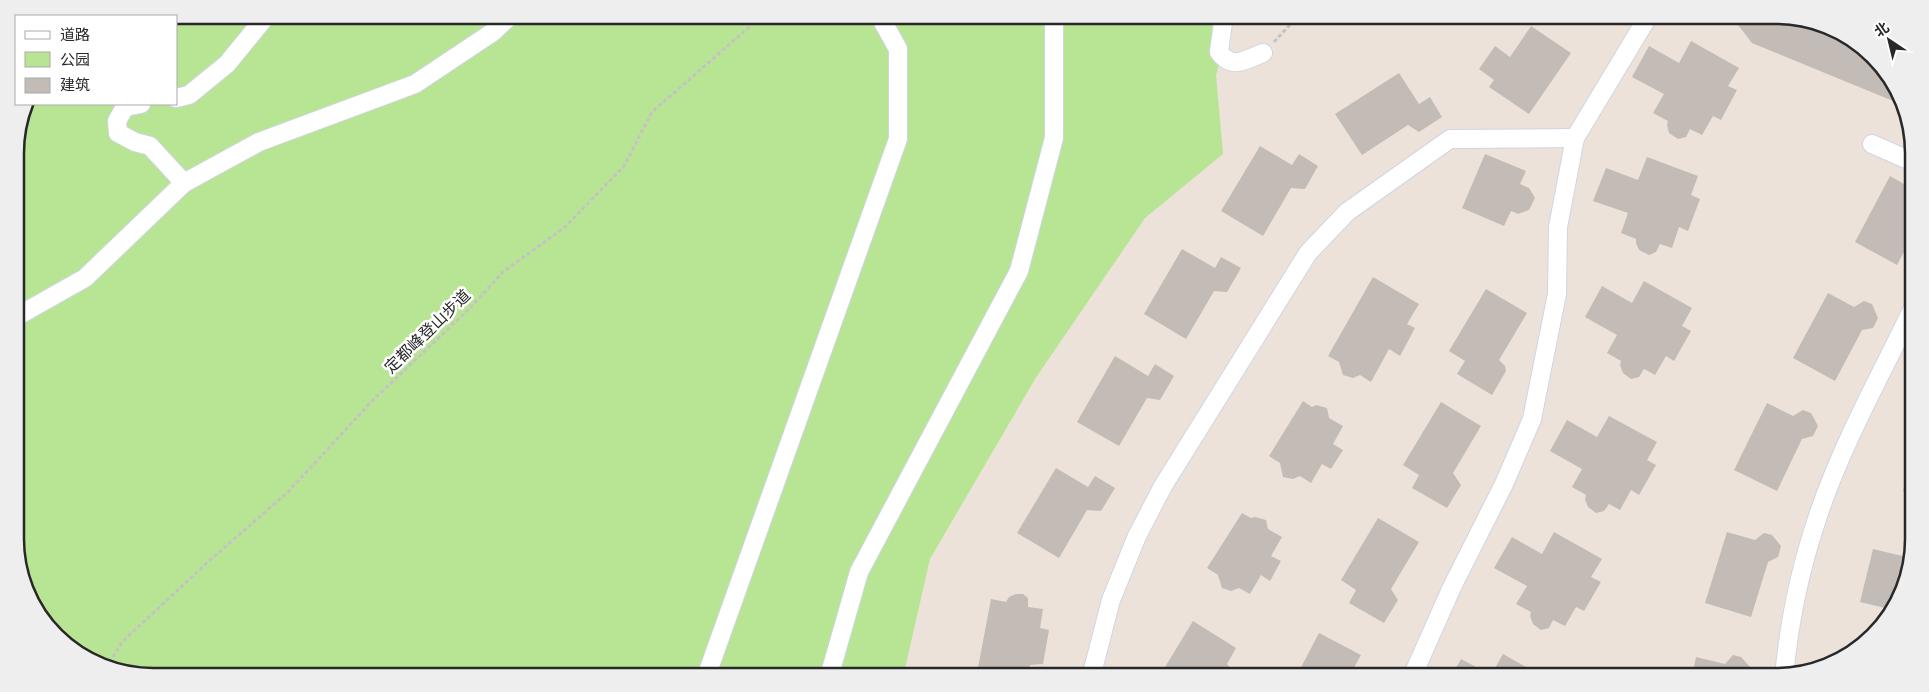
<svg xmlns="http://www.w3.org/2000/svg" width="1929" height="692" font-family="'Roboto Condensed','Noto Sans SC',sans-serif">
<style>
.green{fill:#b8e593}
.building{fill:#c3bcb6}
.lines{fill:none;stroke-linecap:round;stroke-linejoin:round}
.minor-casing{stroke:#cfd5e2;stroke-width:20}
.path{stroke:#c3c3c3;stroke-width:3;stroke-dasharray:4 2.5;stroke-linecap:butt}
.minor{stroke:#fff;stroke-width:18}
.labels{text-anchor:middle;stroke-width:5;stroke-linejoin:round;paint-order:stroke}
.street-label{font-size:16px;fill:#282828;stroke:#fff}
.rim{fill:none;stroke:#282828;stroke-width:2.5}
</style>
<rect width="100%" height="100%" fill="#ece2d9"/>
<!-- green -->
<path class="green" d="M153,15H1232L1216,75L1223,154L1145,218L1035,379L930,559L903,677H153L109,670L49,630L18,566L15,143L26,104H176V16H146Z"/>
<!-- building -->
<g class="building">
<path d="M1736,15H1776L1820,22L1880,62L1898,103L1752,43L1738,25Z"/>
<path d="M1531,26L1571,53L1529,114L1489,87L1494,80L1479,69L1495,46L1510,57Z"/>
<path d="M1691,41L1739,68L1728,86L1737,90L1721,120L1713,116L1702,135L1690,129L1686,137L1678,139L1669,133L1667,125L1668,121L1653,113L1664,94L1632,77L1649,46L1679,63Z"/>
<path d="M1399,73L1419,104L1430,97L1442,117L1419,132L1408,125L1362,155L1335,114Z"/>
<path d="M1260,146L1292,165L1299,154L1318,166L1305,189L1291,188L1263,236L1221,211Z"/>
<path d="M1485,154L1526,171L1520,184L1529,188L1535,198L1529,210L1518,214L1511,211L1504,226L1462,208Z"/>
<path d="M1647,157L1698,176L1691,195L1700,199L1688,231L1679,227L1672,248L1660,244L1656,252L1649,255L1639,250L1636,243V239L1621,233L1628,213L1593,201L1606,168L1638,180Z"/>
<path d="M1890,176L1913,189V235L1897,265L1855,242Z"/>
<path d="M1182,249L1215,268L1221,257L1241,268L1227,292L1214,291L1186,339L1144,314Z"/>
<path d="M1373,277L1419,304L1407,324L1415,328L1400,356L1389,349L1371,382L1360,375L1353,378L1343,375L1339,362L1328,356Z"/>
<path d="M1644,281L1692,308L1682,326L1691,331L1674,361L1666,356L1655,375L1644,369L1639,377L1631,379L1623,373L1620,365L1621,361L1607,353L1617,335L1585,317L1602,286L1632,303Z"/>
<path d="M1486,289L1527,313L1499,360L1505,366L1506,371L1492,395L1457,374L1465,361L1449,351Z"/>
<path d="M1828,293L1854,307L1864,301L1872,304L1878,318L1873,328L1862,330L1835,381L1793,358Z"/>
<path d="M1115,356L1148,376L1155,364L1174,376L1160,400L1147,398L1119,446L1077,422Z"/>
<path d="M1303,401L1312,407L1316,405L1327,408L1329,418L1343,426L1333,444L1343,450L1331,469L1322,464L1311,483L1300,476L1293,479L1283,477L1280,463L1269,456Z"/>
<path d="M1441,402L1481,426L1453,473L1461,485L1447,508L1412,488L1419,475L1403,465Z"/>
<path d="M1767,403L1793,416L1803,410L1811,413L1818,426L1813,436L1802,439L1777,491L1734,470Z"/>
<path d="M1609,416L1657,442L1647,460L1656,465L1639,495L1631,490L1620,510L1609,504L1604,511L1596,513L1588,507L1585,500L1586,495L1572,487L1582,469L1550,451L1567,420L1597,437Z"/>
<path d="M1913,448H1914V494L1903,491Z"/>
<path d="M1056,468L1088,487L1095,476L1115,488L1101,511L1087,510L1059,558L1017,533Z"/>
<path d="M1242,513L1251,518L1255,517L1266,520L1268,529L1282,537L1271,556L1281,561L1270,581L1261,575L1250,594L1239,588L1231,591L1222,588L1218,575L1207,568Z"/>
<path d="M1378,518L1419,542L1391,589L1398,600L1384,623L1349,603L1356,590L1341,580Z"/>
<path d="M1554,532L1602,559L1591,577L1601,582L1584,611L1576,607L1565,626L1553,620L1549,628L1541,630L1533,624L1530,616L1531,612L1516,604L1527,586L1494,568L1512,537L1542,554Z"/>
<path d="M1727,532L1755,540L1764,533L1772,535L1781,546L1778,557L1768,562L1751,617L1705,603Z"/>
<path d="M1873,549L1911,558L1907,583L1889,609L1860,602Z"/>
<path d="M1016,594H1023L1028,598V607L1043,609L1040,628L1049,630L1043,664L1030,665L1028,677H995L977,673L991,599L1006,602L1009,597Z"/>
<path d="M1193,621L1236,648L1227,664L1235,673L1233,677H1159Z"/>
<path d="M1319,633L1361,655L1349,677H1296Z"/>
<path d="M1503,654L1544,677H1451L1461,659L1491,675Z"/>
<path d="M1733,655L1741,657L1751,668L1749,677H1692L1696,657L1725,664Z"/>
</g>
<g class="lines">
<!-- minor casing -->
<g class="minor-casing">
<g id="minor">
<path d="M1224,15L1219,52C1232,70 1245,60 1263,53"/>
<path d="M176,98L189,95L227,64L267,15"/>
<path d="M141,104L125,107L117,121L118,133L135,142L150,146L184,183"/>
<path d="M1872,144L1913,162"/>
<path d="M16,317L85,278L184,183L259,142L415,84L493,32L511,15"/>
<path d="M706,677L898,139V49L879,15"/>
<path d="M829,677L859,572L1019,271L1054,138V15"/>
<path d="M1091,677L1111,600L1137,536L1163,486L1308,253L1347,212L1450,139L1575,138"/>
<path d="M1412,677L1452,587L1504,484L1532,419L1557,294L1558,227L1575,138L1649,15"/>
<path d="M1784,677C1789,621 1801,565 1819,513C1843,442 1881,375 1913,308"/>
</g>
</g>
<!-- path -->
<g class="path">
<path d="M1274,42L1299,15"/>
<path d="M106,668L123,641L208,562L288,492L372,401L469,309L503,272L565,227L624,166L652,112L763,15"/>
</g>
<!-- minor -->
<use href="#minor" class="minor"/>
</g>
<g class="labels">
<!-- street labels -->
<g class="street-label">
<text transform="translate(427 331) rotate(-44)" y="6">定都峰登山步道</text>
</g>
</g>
<!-- crop -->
<path d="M0 0H1929V692H0ZM153 24H1776A129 129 0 0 1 1905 153V539A129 129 0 0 1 1776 668H153A129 129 0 0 1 24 539V153A129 129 0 0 1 153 24Z" fill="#eee" fill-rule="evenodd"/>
<path class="rim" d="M153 24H1776A129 129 0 0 1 1905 153V539A129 129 0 0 1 1776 668H153A129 129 0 0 1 24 539V153A129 129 0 0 1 153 24Z"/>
<!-- legend -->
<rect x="15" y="15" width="162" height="90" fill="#ffffff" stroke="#a9a9a9"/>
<rect x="25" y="31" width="25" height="8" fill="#ffffff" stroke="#a9a9a9"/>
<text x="60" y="40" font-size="15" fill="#282828">道路</text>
<rect x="25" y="52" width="25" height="15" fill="#b8e593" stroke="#a9a9a9"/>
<text x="60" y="65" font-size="15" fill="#282828">公园</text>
<rect x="25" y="78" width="25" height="15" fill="#c3bcb6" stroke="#a9a9a9"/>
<text x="60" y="90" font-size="15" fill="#282828">建筑</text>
<!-- north arrow -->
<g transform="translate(1889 40) rotate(325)" stroke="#ffffff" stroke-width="4" paint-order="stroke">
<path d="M0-4L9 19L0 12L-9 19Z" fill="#282828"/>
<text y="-8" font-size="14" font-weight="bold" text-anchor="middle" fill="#282828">北</text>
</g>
</svg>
